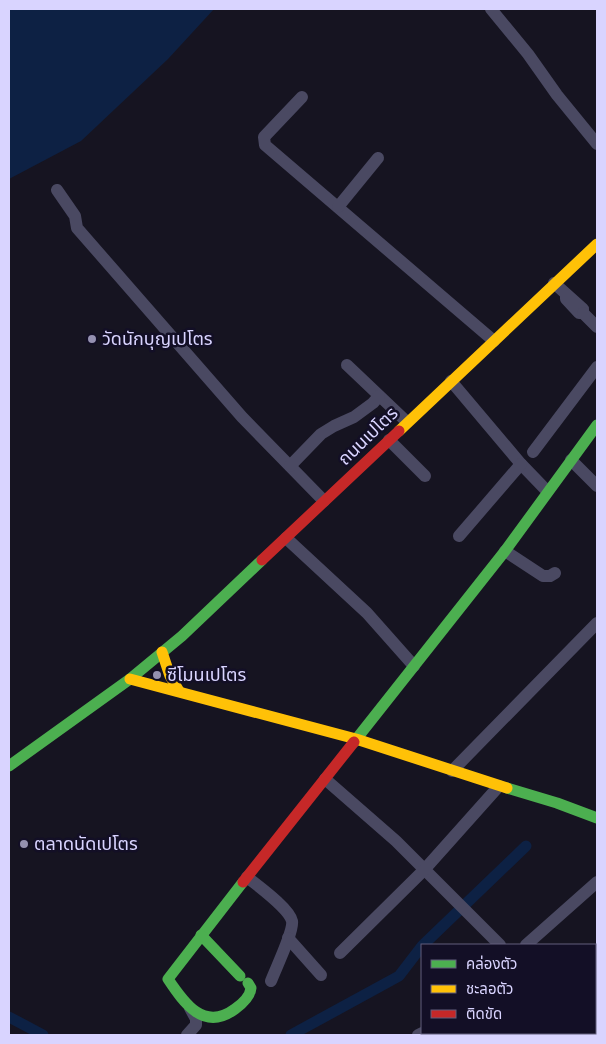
<svg xmlns="http://www.w3.org/2000/svg" width="606" height="1044" font-family="Cabin,'Noto Sans Thai',sans-serif">
<style>
.water{fill:#0d2144}
.lines{fill:none;stroke-linecap:round;stroke-linejoin:round}
.canal{stroke:#0d2144;stroke-width:11}
.street{stroke:#4a4962;stroke-width:12}
.fast{stroke:#4caf50;stroke-width:11}
.slow{stroke:#ffc107;stroke-width:11}
.jam{stroke:#c62828;stroke-width:11}
.poi-dot{fill:#9591b1;stroke:#130f26;stroke-width:2}
.labels{text-anchor:middle;stroke-width:5;stroke-linejoin:round;paint-order:stroke}
.poi-label{font-size:18px;fill:#d9d4ff;stroke:#130f26;text-anchor:start}
.street-label{font-size:18px;fill:#d9d4ff;stroke:#130f26}
</style>
<rect width="100%" height="100%" fill="#161421"/>
<!-- water -->
<path class="water" d="M9,9H214L168,59L81,141L9,179Z"/>
<g class="lines">
<!-- canal -->
<g class="canal">
<path d="M423,945L526,846"/>
<path d="M9,1017L43,1035"/>
<path d="M291,1035L399,976L422,946"/>
</g>
<!-- street -->
<g class="street">
<path d="M491,9L528,54L557,95L597,144"/>
<path d="M302,97L264,137L265,145L494,341"/>
<path d="M57,190L75,216L77,228L242,417L324,501"/>
<path d="M338,207L378,158"/>
<path d="M554,283L583,309V313H579L566,299V295"/>
<path d="M583,313L597,327"/>
<path d="M347,365L407,422"/>
<path d="M451,381L521,464L547,491"/>
<path d="M389,440L425,476"/>
<path d="M533,452L597,367"/>
<path d="M571,460L597,486"/>
<path d="M290,466L321,434L334,426L354,417L373,403L379,396"/>
<path d="M459,536L521,464"/>
<path d="M286,538L367,613L414,666"/>
<path d="M505,551L543,576H550L555,573"/>
<path d="M452,771L597,623"/>
<path d="M325,779L396,841L500,945"/>
<path d="M247,877C258,886 289,908 292,921C294,931 275,970 271,981"/>
<path d="M288,938L321,975"/>
<path d="M526,945L597,882"/>
<path d="M340,953L424,870L499,786"/>
<path d="M187,1035L196,1025V1019L190,1008"/>
<path d="M418,1035L422,1033"/>
</g>
<!-- fast -->
<g class="fast">
<path d="M354,742L505,551L597,425"/>
<path d="M9,766L130,679L182,636L262,560"/>
<path d="M507,788L557,803L597,818"/>
<path d="M243,882L168,979C184,1003 204,1032 235,1009C242,1004 250,997 251,988L248,983"/>
<path d="M201,935L240,976"/>
</g>
<!-- slow -->
<g class="slow">
<path d="M399,431L597,244"/>
<path d="M162,652L170,676L179,691"/>
<path d="M130,679L356,739L507,788"/>
</g>
<!-- jam -->
<g class="jam">
<path d="M262,560L399,431"/>
<path d="M243,882L354,742"/>
</g>
</g>
<!-- markers -->
<g class="poi-dot">
<circle cx="92" cy="339" r="5"/>
<circle cx="157" cy="675" r="5"/>
<circle cx="24" cy="844" r="5"/>
</g>
<g class="labels">
<!-- poi labels -->
<g class="poi-label">
<text x="102" y="345">วัดนักบุญเปโตร</text>
<text x="167" y="681">ซีโมนเปโตร</text>
<text x="34" y="850">ตลาดนัดเปโตร</text>
</g>
<!-- street labels -->
<g class="street-label">
<text transform="translate(368 436) rotate(-44)" y="6">ถนนเปโตร</text>
</g>
</g>
<!-- border -->
<rect width="606" height="1044" fill="none" stroke="#d9d4ff" stroke-width="20"/>
<!-- legend -->
<rect x="421" y="944" width="175" height="90" fill="#130f26" stroke="#625e7d"/>
<rect x="431" y="960" width="25" height="8" fill="#4caf50" stroke="#625e7d"/>
<text x="466" y="969" font-size="15" fill="#d9d4ff">คล่องตัว</text>
<rect x="431" y="985" width="25" height="8" fill="#ffc107" stroke="#625e7d"/>
<text x="466" y="994" font-size="15" fill="#d9d4ff">ชะลอตัว</text>
<rect x="431" y="1010" width="25" height="8" fill="#c62828" stroke="#625e7d"/>
<text x="466" y="1019" font-size="15" fill="#d9d4ff">ติดขัด</text>
</svg>
